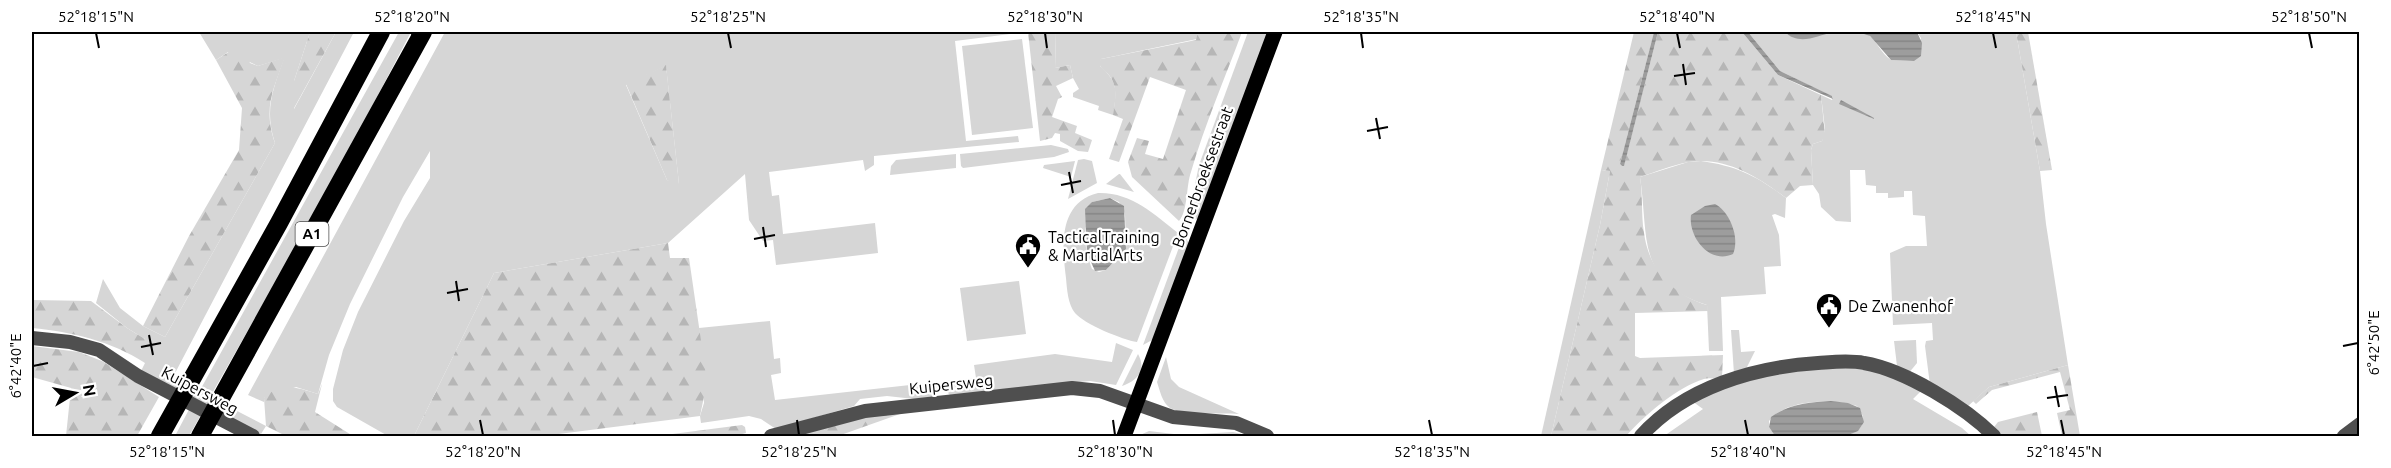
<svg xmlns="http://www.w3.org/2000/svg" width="2391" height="468" font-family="Ubuntu,sans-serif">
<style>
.green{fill:#d6d6d6;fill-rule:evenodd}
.forest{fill:url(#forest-firs)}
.water{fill:url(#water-rules)}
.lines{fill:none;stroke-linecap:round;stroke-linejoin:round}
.minor{stroke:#4f4f4f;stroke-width:14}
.major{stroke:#000;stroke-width:15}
.highway{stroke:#000;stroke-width:18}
.ticks{fill:none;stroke:#000;stroke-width:2}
.labels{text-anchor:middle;stroke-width:4.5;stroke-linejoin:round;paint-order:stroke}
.shield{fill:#fff;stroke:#4c4c4c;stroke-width:1.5}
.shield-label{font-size:15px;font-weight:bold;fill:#000}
.street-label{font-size:16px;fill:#000;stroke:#fff}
.poi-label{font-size:16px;fill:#000;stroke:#fff;text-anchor:start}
.neatline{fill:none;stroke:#000;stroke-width:2}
.ticks-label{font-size:15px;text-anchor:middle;fill:#000}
</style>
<defs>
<pattern id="forest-firs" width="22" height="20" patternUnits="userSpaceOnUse" patternTransform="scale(1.5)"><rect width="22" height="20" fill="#d6d6d6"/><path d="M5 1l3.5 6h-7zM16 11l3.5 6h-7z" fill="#b6b6b6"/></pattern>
<pattern id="water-rules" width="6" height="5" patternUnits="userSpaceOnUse" patternTransform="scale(1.5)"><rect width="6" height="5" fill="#9d9d9d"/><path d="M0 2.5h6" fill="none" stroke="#858585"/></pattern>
</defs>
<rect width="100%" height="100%" fill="#fff"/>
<!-- green -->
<g class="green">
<path d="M199,32H310L294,81V109L336,32H354L173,377L199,392L399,32H411L333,181L210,397L266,426L261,434L206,406L189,436H175L194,400L140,373L145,363V339L127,328L96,303L103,279L120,308L143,326L165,337L275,143C264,109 273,90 284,58L258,66L228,52L216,60Z"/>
<path d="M445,32H1026L955,41L966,141L1018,136L1019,142L874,156V165L865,171L863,160L769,172L772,196L779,195L783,234L875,223L878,253L776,265L773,240L763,241L749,220L745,174L668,243L494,273L414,436H388L337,407L333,401V389L343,350L358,312L404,221L430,178V151L403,197L350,304L329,355L318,394L296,387L264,398V402L248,395ZM665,66H666L679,184L667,180L626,85Z"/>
<path d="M1056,32H1198L1197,39L1101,59L1100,66C1119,83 1117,92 1113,115L1098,110L1099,106L1073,97V93L1079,89L1073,78L1070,65L1055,68Z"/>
<path d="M1248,32H1269L1199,218L1187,223L1199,165Z"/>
<path d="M1748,32H1785L1790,36C1806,35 1851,27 1865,33C1876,38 1881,54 1891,60L1914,61L1921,38L1917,32H2016L2040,171L2046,224L2068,365L1989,387L1967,407L1930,385L1925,346L1926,341L1933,340L1932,323L1893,325L1890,253L1906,246H1927L1925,216L1913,215L1912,191H1904V197L1888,198V193H1876V186L1866,185L1865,170H1850L1851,222L1836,221L1821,207L1819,194L1813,185L1811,150L1813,144L1822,141L1825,129L1821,95L1832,100L1833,97L1780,71Z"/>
<path d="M1022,39L1033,128L972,135L962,46Z"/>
<path d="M1051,145L1068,149L1069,152L1054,157L963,168L961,166L960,154Z"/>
<path d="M956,154V168L890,175L891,166L896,160Z"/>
<path d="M1084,159L1092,161L1097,183L1068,199L1078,160Z"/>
<path d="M1075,161L1071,177L1043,168L1044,165Z"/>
<path d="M1701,161C1737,166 1757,176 1786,198L1785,218L1775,214L1772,215L1779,235L1781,266L1764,267L1766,294L1721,297L1723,351H1709L1707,305C1635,283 1649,235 1640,177L1688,162Z"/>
<path d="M1601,170L1610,171L1600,225L1551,436H1541Z"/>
<path d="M1119,174H1120L1134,192L1106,184Z"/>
<path d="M1098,193C1131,192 1154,214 1178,233L1137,342C1123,340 1084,324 1075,313C1068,304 1067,290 1066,278C1062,246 1058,203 1098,193ZM1110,198L1119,202L1125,214L1126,249L1106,270L1099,272L1092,269C1082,243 1084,228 1092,202Z"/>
<path d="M1184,234L1189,244L1154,339L1143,345Z"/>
<path d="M1019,281L1026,334L967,341L960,288Z"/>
<path d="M770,321L774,359L780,358L781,373L771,375L775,400L937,382L938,391L935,397L914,399L887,396L860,399L854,406L776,429L761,419L749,416L701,423L700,416L704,403L699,328Z"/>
<path d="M1731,330H1739L1741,352L1755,351L1745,371L1734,374Z"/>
<path d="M1916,340L1917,363L1908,374L1897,366L1894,341Z"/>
<path d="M1116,343L1133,350L1116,385L1090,381L950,395L946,391L945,381L976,378L974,365L1055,354L1112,362Z"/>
<path d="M1138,354C1147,370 1137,381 1122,386Z"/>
<path d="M1166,357L1171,379L1179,387L1239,414C1223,413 1182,415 1170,408C1162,402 1160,391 1157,382Z"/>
<path d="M1848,366L1885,373L1922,390L1913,399L1962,428L1971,436H1846C1856,432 1864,429 1863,416L1857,406C1833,398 1785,399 1769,421V427L1775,436H1664L1703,409L1692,401L1714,390L1777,371Z"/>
<path d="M1149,431L1182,435L1233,432L1250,436H1138Z"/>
</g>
<!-- forest -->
<g class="forest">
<path d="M310,32H336L293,110L294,81Z"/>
<path d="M1028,32H1056L1055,68L1070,65L1073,78L1056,86L1062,97L1058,99L1052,117L1077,126L1075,133L1092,140L1088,152L1078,151L1060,141V134L1055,133L1052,138L1040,141Z"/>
<path d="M1198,32H1242C1225,78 1205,124 1191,172C1186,186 1188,211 1179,221L1132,177L1128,162L1137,138L1149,141L1145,154L1163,159L1186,90L1150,77L1119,162L1109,159L1123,119L1113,115C1115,100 1119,85 1107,73C1103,69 1100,68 1099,62L1101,59L1196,40Z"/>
<path d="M1634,32H1654L1620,164L1622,166L1624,165L1658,32H1742L1778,75L1821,95L1825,135L1822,141L1813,144L1811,150L1813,185L1800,186L1786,198C1758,177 1725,156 1689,162C1672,165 1656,172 1640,177C1643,196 1641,214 1644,233C1649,270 1673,295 1707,305L1708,311L1635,313V356L1640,358L1723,355L1722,378C1716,380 1710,377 1704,379C1677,387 1644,416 1626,436H1551L1600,225L1610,171L1601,170Z"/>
<path d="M2016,32H2028L2052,170L2040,171Z"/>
<path d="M238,46L243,47L250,63L258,66L285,57C273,90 263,108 275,143L165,337L143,326L189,236L239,150L242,108L216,60Z"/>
<path d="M666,65L679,184L675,185L667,180L626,84Z"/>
<path d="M668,243L670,258H689L707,382L700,416L543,436H414L494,273Z"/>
<path d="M32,300L91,301L127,328L145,339V363C111,341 72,332 32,328Z"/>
<path d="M32,346L79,352L102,361L159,397L137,436H66L71,388L32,377Z"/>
<path d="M2068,365L2080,436H2062L2057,413L2070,410L2060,372L1992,390L1976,404L1973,401L1989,387Z"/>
<path d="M322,384L315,412L353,436H286L266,426L264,398C281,380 298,388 318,394Z"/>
<path d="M914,409L838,436H794L859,417Z"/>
<path d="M2037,412L2042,436H2000L1994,427L1998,422Z"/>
<path d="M742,425L745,427L746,433L735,436H657Z"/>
</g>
<!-- water -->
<g class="water">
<path d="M1654,32H1658L1624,166H1622L1620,164Z"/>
<path d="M1742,32H1748L1780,71L1832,96L1833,99L1778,75Z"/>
<path d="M1785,32H1833C1817,36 1799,46 1785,32Z"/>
<path d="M1858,32H1917L1922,43L1921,56L1914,61L1891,60L1870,36Z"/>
<path d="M1841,100L1874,118V119L1839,104Z"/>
<path d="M1110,198L1124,206L1126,249L1106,270L1095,271L1087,253L1085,209L1092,202Z"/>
<path d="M1715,204C1730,212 1740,238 1733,254C1710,265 1688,237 1691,215L1705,206Z"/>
<path d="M1831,401L1848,403L1860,408L1864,422L1858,431L1846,436H1775L1769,427L1771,417C1789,404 1809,402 1831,401Z"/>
</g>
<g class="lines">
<!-- minor -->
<g class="minor">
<path d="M32,338L70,342L99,350L138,376L253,436"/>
<path d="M771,436L865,411L1072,388L1100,391L1173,417L1236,423L1267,436"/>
<path d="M1641,436C1685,387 1755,367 1818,363C1833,362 1849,360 1864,363C1905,370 1965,407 1994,436"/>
<path d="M2344,436L2360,424"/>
</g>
<!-- major -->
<path class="major" d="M1124,436L1275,32"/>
<!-- highway -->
<g class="highway">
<path d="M160,436L279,223L381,32"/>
<path d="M200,436L423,32"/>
</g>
</g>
<!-- ticks -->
<path class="ticks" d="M96,33L99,48M412,33L415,48M728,33L731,48M1045,33L1047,48M1361,33L1363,48M1677,33L1680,48M1993,33L1996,48M2309,33L2312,48M1683,64L1686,85M1674,76L1695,73M1376,118L1380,139M1367,131L1388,127M1069,172L1073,193M1061,185L1081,181M763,227L766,247M754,239L775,235M456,281L459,301M447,293L468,289M149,335L153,355M2343,346L2358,343M141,347L161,343M33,366L48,363M2055,386L2059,407M2047,398L2068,395M164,420L167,435M480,420L483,435M797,420L799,435M1113,420L1115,435M1429,420L1432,435M1745,420L1748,435M2061,420L2064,435"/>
<!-- icons -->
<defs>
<g id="civic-pin" transform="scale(1.35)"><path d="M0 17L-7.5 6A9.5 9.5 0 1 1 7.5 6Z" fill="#000" stroke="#fff"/><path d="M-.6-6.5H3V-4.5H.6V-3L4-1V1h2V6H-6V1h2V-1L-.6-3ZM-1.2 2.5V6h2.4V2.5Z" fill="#fff"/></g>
</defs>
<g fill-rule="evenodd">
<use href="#civic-pin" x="1028" y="246"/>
<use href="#civic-pin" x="1829" y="306"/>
</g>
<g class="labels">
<!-- shield labels -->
<rect class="shield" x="295.5" y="222" width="33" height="24" rx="4.5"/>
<g class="shield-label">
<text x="312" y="239">A1</text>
</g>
<!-- street labels -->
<g class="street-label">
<text transform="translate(1202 177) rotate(-70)" y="6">Bornerbroeksestraat</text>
<text transform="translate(951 384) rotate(-6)" y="6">Kuipersweg</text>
<text transform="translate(200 390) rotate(28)" y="6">Kuipersweg</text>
</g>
<!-- poi labels -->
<g class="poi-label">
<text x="1048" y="243">TacticalTraining<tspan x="1048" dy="18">&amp; MartialArts</tspan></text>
<text x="1848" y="312">De Zwanenhof</text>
</g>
</g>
<!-- border -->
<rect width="2391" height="468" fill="none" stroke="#ffffff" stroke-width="66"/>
<!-- north arrow -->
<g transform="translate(75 393) rotate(80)" stroke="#ffffff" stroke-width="4.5" paint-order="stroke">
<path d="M0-4.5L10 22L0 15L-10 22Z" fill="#000000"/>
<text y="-9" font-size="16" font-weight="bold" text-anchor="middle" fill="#000000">N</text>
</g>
<rect x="33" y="33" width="2325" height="402" class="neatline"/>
<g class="ticks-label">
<text x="96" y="22">52°18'15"N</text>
<text x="412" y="22">52°18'20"N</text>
<text x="728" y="22">52°18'25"N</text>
<text x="1045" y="22">52°18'30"N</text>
<text x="1361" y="22">52°18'35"N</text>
<text x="1677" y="22">52°18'40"N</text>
<text x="1993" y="22">52°18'45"N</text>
<text x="2309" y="22">52°18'50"N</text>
<text transform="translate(2374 343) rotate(-90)" y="5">6°42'50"E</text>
<text transform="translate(16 366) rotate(-90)" y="5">6°42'40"E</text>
<text x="167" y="457">52°18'15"N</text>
<text x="483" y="457">52°18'20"N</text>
<text x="799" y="457">52°18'25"N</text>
<text x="1115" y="457">52°18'30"N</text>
<text x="1432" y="457">52°18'35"N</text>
<text x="1748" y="457">52°18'40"N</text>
<text x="2064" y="457">52°18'45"N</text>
</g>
</svg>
